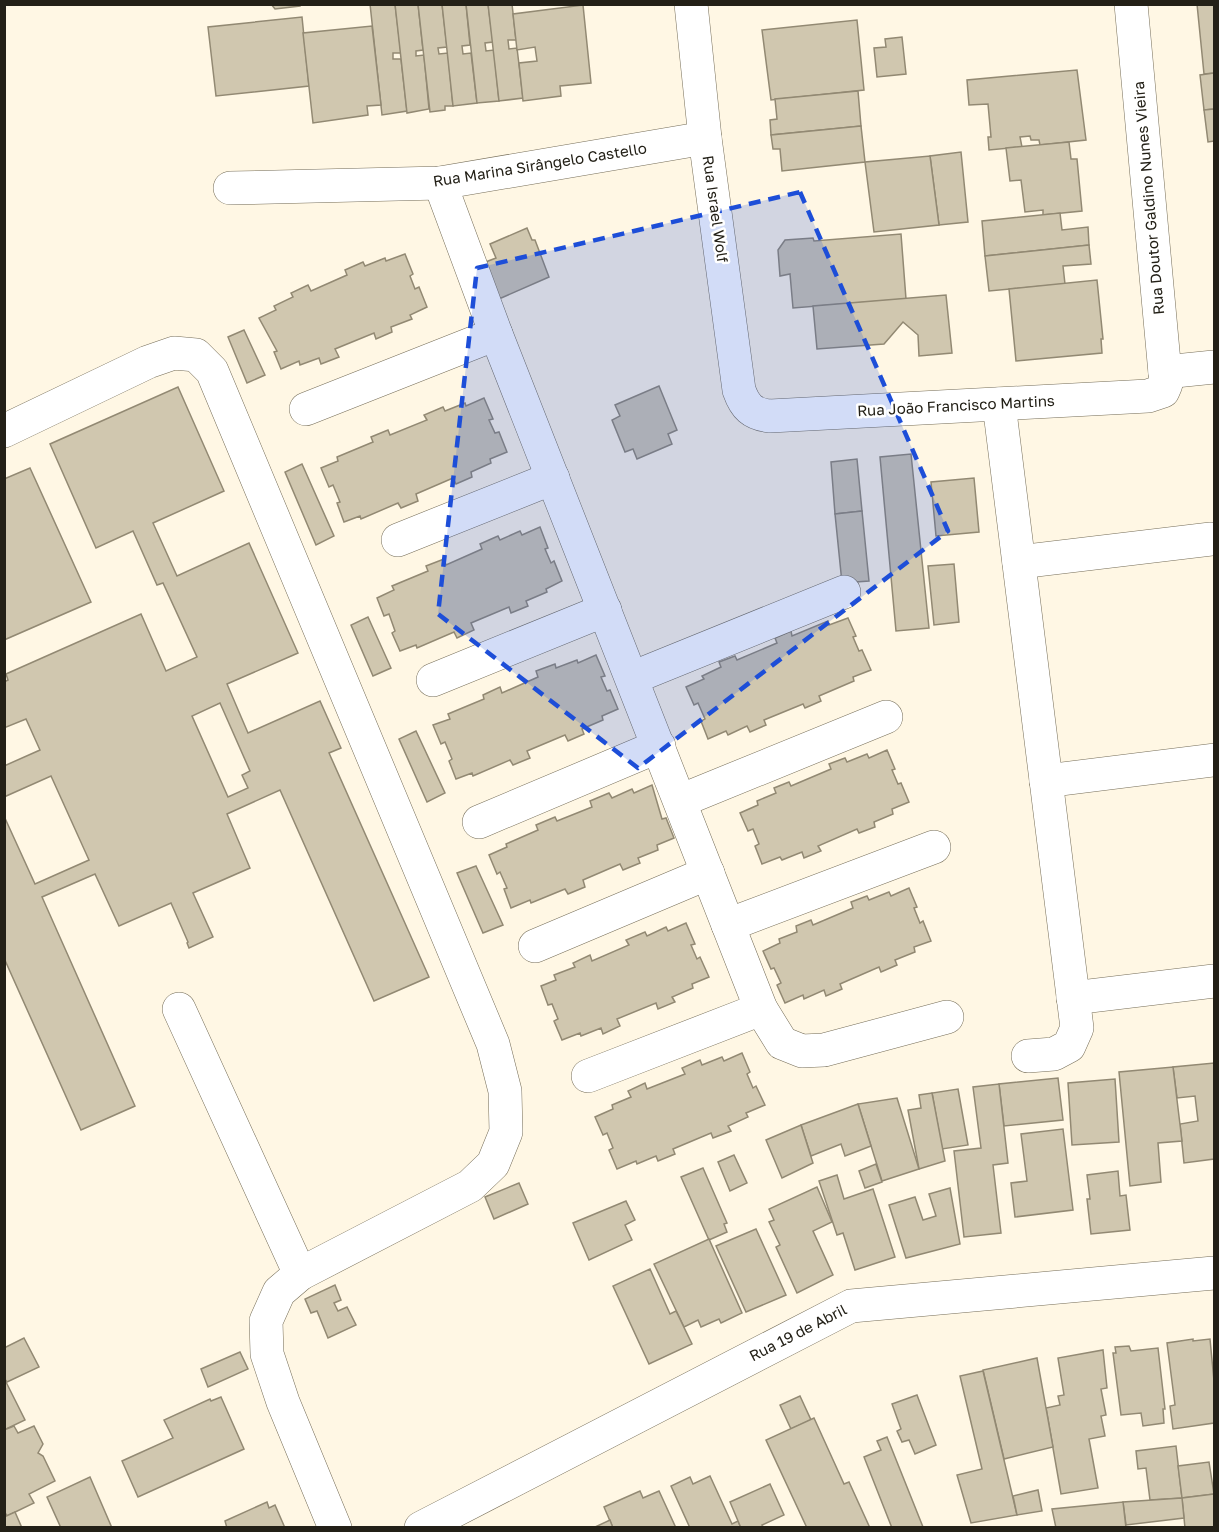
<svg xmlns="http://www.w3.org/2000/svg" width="1219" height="1532" font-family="'Golos Text',sans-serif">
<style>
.building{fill:#d0c7af;stroke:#928973;stroke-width:1.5;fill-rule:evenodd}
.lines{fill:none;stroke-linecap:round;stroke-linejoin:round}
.minor-casing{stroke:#766e59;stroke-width:34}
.minor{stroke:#fff;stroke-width:33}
.marked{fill:#1d4ed8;fill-opacity:0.2;stroke:#1d4ed8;stroke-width:4.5;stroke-dasharray:12 8;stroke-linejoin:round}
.labels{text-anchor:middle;stroke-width:5;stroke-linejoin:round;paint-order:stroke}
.street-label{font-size:15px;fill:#232017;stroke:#fff}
</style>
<rect width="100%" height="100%" fill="#fff7e4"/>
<!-- building -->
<g class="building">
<path d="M271,4H300V6L275,9Z"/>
<path d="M370,4H395L401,53H393V59H401L407,111L382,115Z"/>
<path d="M395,4H418L423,50L416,51V56L424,55L429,109L407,113Z"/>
<path d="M418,4H442L447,47L438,48L439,54L448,53L453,106H445V110L430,112Z"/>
<path d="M442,4H466L470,45L462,46L463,54L471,53L477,103L453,106Z"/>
<path d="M466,4H488L493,42L485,43L486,51L494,50L499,101L477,103Z"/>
<path d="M488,4H512L516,40H508L509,49L517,48L523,98L499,101Z"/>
<path d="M1197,4H1214V73L1204,74Z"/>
<path d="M583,5L591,83L560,86L561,96L523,101L519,63L537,61L535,47L517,50L513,14Z"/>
<path d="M302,17L309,86L216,96L208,27Z"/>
<path d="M857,20L864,90L771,100L762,30Z"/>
<path d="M372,26L381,105L367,106L368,115L313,123L303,33Z"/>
<path d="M902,37L906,74L877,77L874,48L886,47L885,39Z"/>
<path d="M1077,70L1086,140L1040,145L1039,140H1031L1030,136L1020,137L1022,147L989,150L988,137H991L988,104L969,105L967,80Z"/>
<path d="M1214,73V109L1204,110L1200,75Z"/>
<path d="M858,91L861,126L771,135L770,120L777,119L775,99Z"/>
<path d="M1214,109V141L1208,142L1204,110Z"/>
<path d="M861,126L865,162L782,171L780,149H773L771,135Z"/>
<path d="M1069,142L1071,159H1077L1082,211L1043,215V210L1025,212L1021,180L1010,181L1006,148Z"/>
<path d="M961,152L968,222L939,225L930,156Z"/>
<path d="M930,156L939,225L874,232L865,162Z"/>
<path d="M1060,213L1062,230L1088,227L1089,245L985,256L982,221Z"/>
<path d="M527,228L532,240H535L549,277L499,299L483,263L496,258L490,244Z"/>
<path d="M901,234L906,299L793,308L790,274L780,276L778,250L785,240L813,238L814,241Z"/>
<path d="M1089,245L1091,264L1063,266L1065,284L989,291L985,256Z"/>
<path d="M405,254L413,274L410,276L415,289L419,287L427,307L410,315L412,319L391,327L392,332L376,339L374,333L335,349L339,357L321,364L319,358L300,365L299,361L281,369L274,352L277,351L259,318L276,310L274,306L293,297L291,293L308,285L311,291L347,275L345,270L363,262L365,266L385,258L386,261Z"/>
<path d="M1097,280L1103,339H1101L1102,353L1016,361L1009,289Z"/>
<path d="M946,295L952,353L919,356L918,335L903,322L884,344L817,349L813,306Z"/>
<path d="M244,330L265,375L247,383L228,337Z"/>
<path d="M659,386L677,430L668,434L672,444L637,459L633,449L625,452L612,420L620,416L615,405Z"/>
<path d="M178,387L224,491L153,523L177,576L249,543L298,653L227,684L248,733L320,701L341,748L329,753L429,977L374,1001L280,790L227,814L250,868L193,893L213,937L189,948L187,943L188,942L171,903L119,926L95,874L42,897L135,1106L81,1130L4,958V816L35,884L89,860L51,776L4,797V766L40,750L26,719L4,728V682L8,680L6,674L141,614L166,671L197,657L163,583L157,585L133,531L96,548L50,444ZM220,703L250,771L242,775L248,788L228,797L192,716Z"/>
<path d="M484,398L493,419L489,420L495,433L499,432L507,452L490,459L491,463L471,472L472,477L456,484L453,478L416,494L418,501L401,508L398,503L361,519L360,516L344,522L337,503L340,502L333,485L329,487L321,468L338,461L337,457L373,442L371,437L388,430L390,435L427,420L424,415L443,407L445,411L465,403L466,406Z"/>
<path d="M911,454L929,628L896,631L880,457Z"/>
<path d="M857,459L862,511L835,514L831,462Z"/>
<path d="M302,464L334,536L316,545L285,472Z"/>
<path d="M30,468L91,602L4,640V479Z"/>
<path d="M974,478L979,532L936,536L931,482Z"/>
<path d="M862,511L869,581L842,583L835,514Z"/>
<path d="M540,527L548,548L545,549L551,563L554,561L562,581L546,589L547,592L526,601L528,606L511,613L509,607L471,623L474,630L457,638L454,632L417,648L416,645L400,651L392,633L395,631L389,614L384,616L377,598L394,590L392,586L428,571L426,566L444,559L446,565L482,549L480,544L498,536L500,540L520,531L522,535Z"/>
<path d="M954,564L959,622L934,625L928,566Z"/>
<path d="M368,617L391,668L373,676L351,625Z"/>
<path d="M848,618L856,636L853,637L859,651L862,650L871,670L853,677L854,681L819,696L821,701L805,708L803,704L764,720L766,725L750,732L747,726L728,735L726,731L708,739L701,721L705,719L698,703L694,705L686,687L704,679L702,676L721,667L719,662L735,656L737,660L777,643L775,638L791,631L792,636L828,621L829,625Z"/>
<path d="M596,655L605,676L601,677L607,691L610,690L618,709L602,716L603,720L582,729L584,734L568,741L565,735L527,751L530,758L513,765L510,760L473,776L472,773L456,779L449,761L452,759L445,742L441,744L433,725L450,719L448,714L484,699L483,695L500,687L502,693L538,677L536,671L555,664L556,668L577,660L578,663Z"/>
<path d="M416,731L445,793L427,802L399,739Z"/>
<path d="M887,750L895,769L892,770L898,784L901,783L909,802L892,809L893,814L874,822L875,827L859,833L857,829L818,846L821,851L804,858L802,852L782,860L780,857L762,864L755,846L759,844L753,829L748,831L740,813L758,805L757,801L776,793L774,788L789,782L791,786L831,769L829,764L845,758L847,762L867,754L869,758Z"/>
<path d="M652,785L662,819L666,818L674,838L657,845L658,850L638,858L640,863L623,870L620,864L583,880L585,887L568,894L565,889L531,903L530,900L511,908L504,889L507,888L500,872L497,874L489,855L507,847L506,844L538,830L536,825L555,817L557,821L592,807L590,801L609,793L612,798L632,789L634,793Z"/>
<path d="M476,866L503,925L483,933L457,873Z"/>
<path d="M909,888L917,907L914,908L920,923L923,921L931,941L914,947L915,952L895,960L897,965L881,972L879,967L840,984L842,989L826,996L824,990L804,999L803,995L785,1003L777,985L781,983L774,968L771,969L763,951L780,943L779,939L797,932L796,926L811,920L813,925L853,908L851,902L867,896L869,900L889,892L891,896Z"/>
<path d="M686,923L695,944L691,945L697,959L700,957L709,977L692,984L693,988L672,997L675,1002L658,1009L656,1003L617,1019L620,1026L603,1034L601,1028L581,1036L580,1033L562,1040L554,1021L558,1019L552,1004L548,1005L541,986L556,980L554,975L575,967L573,963L590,955L592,961L629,945L626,940L645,932L647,936L666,927L668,931Z"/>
<path d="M742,1053L750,1072L747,1074L753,1088L756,1086L765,1105L746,1113L748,1117L728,1126L731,1131L713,1138L711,1133L673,1149L675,1154L658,1161L656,1156L637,1164L636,1161L617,1169L609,1150L613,1148L607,1133L603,1135L595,1117L613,1109L612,1105L631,1097L628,1091L645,1083L647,1089L685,1074L682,1068L700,1060L702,1065L722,1057L724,1061Z"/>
<path d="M1214,1063V1159L1184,1163L1180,1124L1198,1121L1195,1096L1177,1098L1173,1067Z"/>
<path d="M1173,1067L1182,1141L1158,1143L1161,1182L1130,1186L1119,1072Z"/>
<path d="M1058,1078L1063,1120L1004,1126L999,1084Z"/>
<path d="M1115,1079L1119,1142L1072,1145L1068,1083Z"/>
<path d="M999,1084L1008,1163L993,1165L1001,1233L964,1237L954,1151L981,1148L973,1087Z"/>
<path d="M958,1089L968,1145L942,1149L932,1093Z"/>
<path d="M932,1093L945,1161L919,1169L908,1110L921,1108L919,1095Z"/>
<path d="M897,1098L919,1169L882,1181L858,1104Z"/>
<path d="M858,1104L871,1146L845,1156L841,1144L811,1156L801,1125Z"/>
<path d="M801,1125L813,1163L782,1178L766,1140Z"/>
<path d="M1063,1129L1073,1210L1015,1217L1011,1183L1027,1181L1021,1134Z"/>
<path d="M734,1155L747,1183L730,1191L718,1162Z"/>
<path d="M876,1164L882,1182L865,1188L859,1171Z"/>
<path d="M703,1168L727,1223L724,1224L727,1232L709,1240L681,1177Z"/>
<path d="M1118,1171L1120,1196L1126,1195L1130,1230L1091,1234L1087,1199H1090L1087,1175Z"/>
<path d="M837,1175L844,1199L873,1189L895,1257L855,1270L843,1233L837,1235L819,1181Z"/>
<path d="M519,1183L528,1204L494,1219L485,1197Z"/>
<path d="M817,1187L832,1222L813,1231L833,1275L797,1293L776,1247L780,1245L769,1222L774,1220L769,1209Z"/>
<path d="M950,1188L960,1244L906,1258L889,1205L915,1197L923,1220L936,1216L929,1194Z"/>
<path d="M626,1201L635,1220L625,1225L632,1240L589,1260L573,1223Z"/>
<path d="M756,1229L786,1295L746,1312L716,1246Z"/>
<path d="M709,1239L742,1313L721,1323L719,1319L701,1327L698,1320L684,1327L654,1264Z"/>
<path d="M650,1269L670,1314L676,1311L692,1344L649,1364L613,1286Z"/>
<path d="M335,1285L341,1300L334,1303L338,1311L347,1307L356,1325L328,1338L317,1311L311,1313L305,1299Z"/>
<path d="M24,1338L39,1367L7,1382L4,1378V1348Z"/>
<path d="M1193,1339V1341L1210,1339L1214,1381V1423L1173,1429L1170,1406L1175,1405L1167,1343Z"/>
<path d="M1129,1346L1131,1351L1158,1348L1165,1409H1163L1164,1423L1143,1426L1141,1413L1121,1415L1113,1353H1116L1115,1347Z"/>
<path d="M1103,1350L1107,1388L1101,1389L1106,1415L1101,1416L1105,1436L1089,1439L1098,1488L1061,1494L1046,1408L1060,1405L1058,1396L1064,1395L1058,1358Z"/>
<path d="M240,1352L248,1369L208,1387L201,1369Z"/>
<path d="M1037,1358L1053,1447L1004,1459L983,1370Z"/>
<path d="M983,1371L1017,1515L971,1523L957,1475L982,1469L960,1376Z"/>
<path d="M4,1378L25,1420L4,1430Z"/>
<path d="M917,1395L936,1445L915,1454L909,1440L902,1442L897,1431L901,1429L892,1404Z"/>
<path d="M800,1396L811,1420L791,1429L780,1405Z"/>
<path d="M221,1397L244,1449L138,1497L122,1461L173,1438L164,1420L210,1399L211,1401Z"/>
<path d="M814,1418L844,1484L849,1482L870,1528H807L766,1440Z"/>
<path d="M14,1426L18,1433L34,1426L43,1444L38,1453L43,1456L55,1481L29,1494L34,1503L7,1516L4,1511V1430Z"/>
<path d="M887,1437L923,1527L892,1528L864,1457L881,1450L877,1441Z"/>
<path d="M1176,1446L1182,1498L1150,1500L1146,1468L1138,1469L1136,1451Z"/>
<path d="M1209,1462L1214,1494L1182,1498L1178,1466Z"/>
<path d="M710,1476L732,1524L738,1521L741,1528H690L671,1486L690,1477L693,1484Z"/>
<path d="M90,1477L112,1528H61L47,1497Z"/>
<path d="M770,1484L784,1515L762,1525L764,1528H741L730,1502Z"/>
<path d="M1038,1490L1042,1511L1017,1515L1013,1496Z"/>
<path d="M640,1491L643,1498L659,1491L676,1528H613L604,1507Z"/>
<path d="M1214,1494V1528H1185L1182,1498Z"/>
<path d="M1182,1498L1184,1518L1126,1525L1123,1502Z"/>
<path d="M267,1502L269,1508L275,1505L285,1528H227L225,1521Z"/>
<path d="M1123,1502L1126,1528H1056L1052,1509Z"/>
<path d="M15,1512L22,1528H4V1517Z"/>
<path d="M610,1520L613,1528H593Z"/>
</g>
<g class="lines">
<!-- minor casing -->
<g class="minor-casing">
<g id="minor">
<path d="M691,4L705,138L739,390C745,407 752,414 770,416L1148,396L1163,391L1166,384L1131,4"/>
<path d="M440,183L496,334L761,1009L782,1043L802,1051L824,1050L947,1017"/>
<path d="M230,188L440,183L705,138"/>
<path d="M1165,372L1214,367"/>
<path d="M999,404L1077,1028L1069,1046L1054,1054L1028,1056"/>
<path d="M306,409L496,334"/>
<path d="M4,431L148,362L174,353L196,355L212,371L493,1044L505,1091L506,1132L493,1164L470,1186L300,1274L279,1292L266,1321L267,1354L283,1402L335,1528"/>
<path d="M398,540L553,478"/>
<path d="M1019,562L1211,539"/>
<path d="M632,678L844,592"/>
<path d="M433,680L605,610"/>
<path d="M1046,781L1214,760"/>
<path d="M680,801L886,717"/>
<path d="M479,822L659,746"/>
<path d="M728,925L934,847"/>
<path d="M535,946L708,873"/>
<path d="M1073,998L1214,981"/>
<path d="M179,1009L300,1274"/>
<path d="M588,1076L761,1009"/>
<path d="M421,1528L851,1306L1214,1273"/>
</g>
</g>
<!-- minor -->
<use href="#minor" class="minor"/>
</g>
<!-- marked area -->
<path class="marked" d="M800,192L948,531L638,768L438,614L477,268Z"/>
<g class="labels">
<!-- street labels -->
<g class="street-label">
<text transform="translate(540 165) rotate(-9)" y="5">Rua Marina Sirângelo Castello</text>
<text transform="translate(1149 198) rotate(-95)" y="5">Rua Doutor Galdino Nunes Vieira</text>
<text transform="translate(715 209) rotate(82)" y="5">Rua Israel Wolf</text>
<text transform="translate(956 406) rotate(-3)" y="5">Rua João Francisco Martins</text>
<text transform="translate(798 1333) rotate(-27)" y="5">Rua 19 de Abril</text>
</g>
</g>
<!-- border -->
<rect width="1219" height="1532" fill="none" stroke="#232017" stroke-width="12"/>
</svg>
